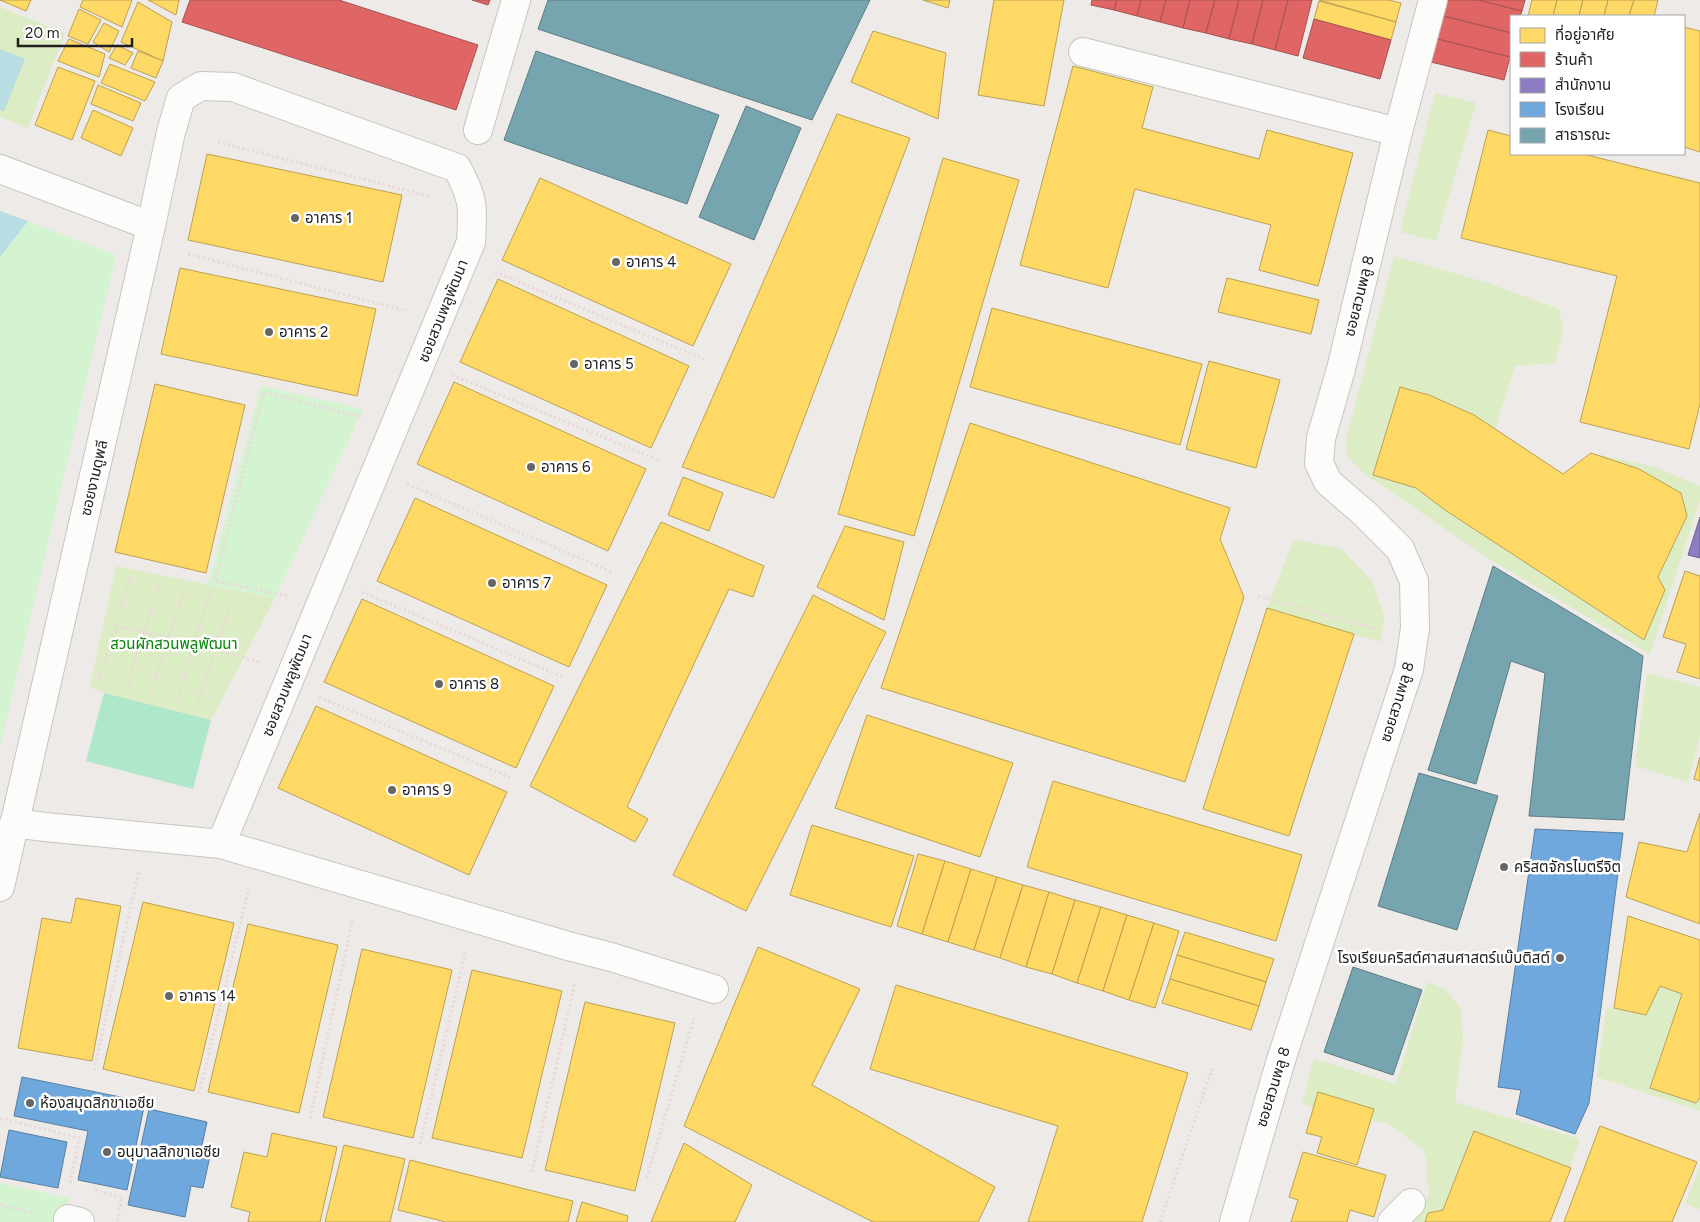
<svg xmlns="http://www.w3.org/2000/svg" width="1700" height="1222" font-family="Figtree,'Noto Sans Thai',sans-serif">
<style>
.grass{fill:#dcecc4}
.park{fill:#d4f4d1}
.pitch{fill:#afe7cb}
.water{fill:#b8dde3}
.homes{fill:#ffd966;stroke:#bca151}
.shops{fill:#e06666;stroke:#a65151}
.offices{fill:#8e7cc3;stroke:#6d6092}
.schools{fill:#6fa8dc;stroke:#577fa3}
.public{fill:#76a5af;stroke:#5c7d84}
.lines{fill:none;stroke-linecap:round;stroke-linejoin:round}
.minor-casing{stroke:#c6c5c3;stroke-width:30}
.path{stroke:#ebd9d9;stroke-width:3;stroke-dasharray:2.5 2.5;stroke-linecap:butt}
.minor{stroke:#fcfcfb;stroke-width:28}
.poi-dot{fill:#676665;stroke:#fff;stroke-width:2}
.labels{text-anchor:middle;stroke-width:5;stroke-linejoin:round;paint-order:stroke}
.poi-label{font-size:15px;fill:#1f1f1f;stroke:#fff;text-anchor:start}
.street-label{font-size:15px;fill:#1f1f1f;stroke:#fff}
.park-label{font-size:15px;fill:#058505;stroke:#fff}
</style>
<rect width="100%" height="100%" fill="#edeae7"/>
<!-- grass -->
<g class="grass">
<path d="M0,7L65,33L28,128L0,117Z"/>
<path d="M1435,93L1476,103L1436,241L1400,232Z"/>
<path d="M1394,256L1488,283L1559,309L1563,331L1555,363L1515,366L1495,429L1563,474L1591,453L1655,467L1700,486V500L1650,654L1488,558L1365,474L1347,457L1346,440Z"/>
<path d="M1294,539L1342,549L1372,581L1384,616L1381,642L1267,608Z"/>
<path d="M116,566L275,598L211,720L104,693L90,687Z"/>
<path d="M1647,673L1700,687V736L1688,782L1635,766Z"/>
<path d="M1427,982L1446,990L1461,1009L1463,1039L1455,1102L1580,1139L1551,1222H1415L1430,1192L1427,1182V1163L1423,1149L1388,1124L1302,1104L1314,1059L1396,1084Z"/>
<path d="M1660,986L1682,994L1654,1076L1700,1097V1111L1597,1077L1606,1009L1614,1008L1646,1015Z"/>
<path d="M1700,1166V1209L1685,1204Z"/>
</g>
<!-- park -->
<g class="park">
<path d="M0,211L116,255L0,746Z"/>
<path d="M261,386L363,409L275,598L208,584Z"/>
<path d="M0,1183L69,1198L64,1222H0Z"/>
</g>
<!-- pitch -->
<path class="pitch" d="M104,693L211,720L193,789L86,761Z"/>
<!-- water -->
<g class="water">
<path d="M0,49L25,59L4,111L0,110Z"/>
<path d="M0,211L28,221L0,257Z"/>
</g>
<!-- homes -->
<g class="homes">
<path d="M0,0H31L26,11Z"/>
<path d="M83,0H132L122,27L80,7Z"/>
<path d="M148,0H179L176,15Z"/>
<path d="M923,0H950L948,8Z"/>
<path d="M994,0H1064L1044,106L978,95Z"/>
<path d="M1319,0H1389L1401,3L1396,22Z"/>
<path d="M1532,0H1557L1553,16H1528Z"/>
<path d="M1557,0H1583L1579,16H1553Z"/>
<path d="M1583,0H1608L1604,16H1579Z"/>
<path d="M1608,0H1634L1629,16H1604Z"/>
<path d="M1634,0H1658L1654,16H1629Z"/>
<path d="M1319,1L1396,22L1391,40L1314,19Z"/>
<path d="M138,2L172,22L163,61L121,42Z"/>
<path d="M79,9L101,20L88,44L68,36Z"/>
<path d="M104,23L119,31L109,52L93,42Z"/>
<path d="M1684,27L1700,31V152L1684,147Z"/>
<path d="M873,31L946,53L938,119L851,82Z"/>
<path d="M69,39L105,54L99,77L58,61Z"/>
<path d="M117,45L133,53L125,65L109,58Z"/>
<path d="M138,51L163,61L156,78L131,68Z"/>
<path d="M110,64L155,82L145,101L101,83Z"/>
<path d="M1073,66L1153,87L1142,128L1259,159L1267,130L1353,153L1318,286L1259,270L1271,225L1135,189L1108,288L1020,265Z"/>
<path d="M58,67L95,81L72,140L35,125Z"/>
<path d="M98,85L141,103L133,121L91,104Z"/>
<path d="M93,110L133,128L121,156L81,138Z"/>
<path d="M837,114L910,138L774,498L682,467Z"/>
<path d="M1488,130L1511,136V154H1583L1700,183V404L1689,449L1580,422L1617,276L1461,238Z"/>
<path d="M207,154L402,195L383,282L188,240Z"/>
<path d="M943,158L1019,180L914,536L838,514Z"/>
<path d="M540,178L731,264L693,346L502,260Z"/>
<path d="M180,268L376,309L357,396L161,354Z"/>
<path d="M1227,278L1319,300L1311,334L1218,312Z"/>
<path d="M498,279L689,366L651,448L460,362Z"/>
<path d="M992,308L1202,364L1180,445L970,387Z"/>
<path d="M1209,361L1280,380L1256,468L1186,449Z"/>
<path d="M454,382L646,469L608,551L417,464Z"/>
<path d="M155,384L245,405L206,573L115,552Z"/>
<path d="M1400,387L1429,395L1474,415L1563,474L1591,453L1639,469L1681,493L1687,516L1658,577L1665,590L1644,640L1445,510L1416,488L1373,475Z"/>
<path d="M970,423L1230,508L1220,539L1244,597L1185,782L881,688Z"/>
<path d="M683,477L723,493L709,531L668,515Z"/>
<path d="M415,498L607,585L569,667L377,581Z"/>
<path d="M661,522L764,566L753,597L729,589L627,807L648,819L635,842L530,786Z"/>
<path d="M845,526L904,542L884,620L817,587Z"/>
<path d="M1685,571L1700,576V679L1677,672L1686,644L1663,637Z"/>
<path d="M813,595L886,632L746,911L673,875Z"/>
<path d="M362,599L554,686L516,768L324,682Z"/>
<path d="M1267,608L1354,634L1289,836L1203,809Z"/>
<path d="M316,706L507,792L469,875L278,788Z"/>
<path d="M867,715L1013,763L980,857L835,808Z"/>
<path d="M1700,757V781L1694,779Z"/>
<path d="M1053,781L1302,855L1276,941L1027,867Z"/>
<path d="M1700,813V924L1626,897L1639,842L1687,852Z"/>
<path d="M812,825L914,856L891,927L790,895Z"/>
<path d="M918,854L945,861L922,934L897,926Z"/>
<path d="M945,861L971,869L948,942L922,934Z"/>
<path d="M971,869L997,877L974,950L948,942Z"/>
<path d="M997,877L1023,885L1000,958L974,950Z"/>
<path d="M1023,885L1049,892L1026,967L1000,958Z"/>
<path d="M1049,892L1075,900L1052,974L1026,967Z"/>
<path d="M76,898L121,906L92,1061L18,1048L42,918L71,923Z"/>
<path d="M1075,900L1101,907L1077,983L1052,974Z"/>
<path d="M143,902L234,923L194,1091L103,1069Z"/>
<path d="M1101,907L1127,915L1103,991L1077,983Z"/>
<path d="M1127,915L1154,923L1129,1000L1103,991Z"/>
<path d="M1628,916L1700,940V1098L1696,1103L1650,1088L1682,994L1660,986L1646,1015L1614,1008Z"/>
<path d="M1154,923L1179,931L1155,1008L1129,1000Z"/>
<path d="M248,924L338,945L299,1113L208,1092Z"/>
<path d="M1185,932L1274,959L1266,982L1177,955Z"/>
<path d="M758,947L860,989L812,1085L995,1187L978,1222H873L684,1126Z"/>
<path d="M362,949L452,970L413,1138L323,1117Z"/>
<path d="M1177,955L1266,982L1259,1006L1170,979Z"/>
<path d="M472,970L562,991L522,1158L432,1138Z"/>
<path d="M1170,979L1259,1006L1251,1030L1162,1003Z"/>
<path d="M896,985L1188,1073L1142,1222H1028L1058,1126L870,1069Z"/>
<path d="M585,1002L675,1023L635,1191L545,1170Z"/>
<path d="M1318,1092L1374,1109L1357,1165L1317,1153L1322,1137L1306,1133Z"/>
<path d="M1600,1126L1697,1162L1672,1222H1564Z"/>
<path d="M1474,1131L1571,1168L1550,1222H1425L1428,1213L1443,1210Z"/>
<path d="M272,1133L337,1147L320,1222H248L250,1212L231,1207L244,1152L267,1157Z"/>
<path d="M684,1143L752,1185L735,1222H651Z"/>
<path d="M344,1145L405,1159L390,1222H325Z"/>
<path d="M1303,1152L1386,1175L1374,1217L1350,1210L1347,1222H1291L1298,1200L1289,1197Z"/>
<path d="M410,1160L573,1201L568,1222H446L398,1210Z"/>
<path d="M582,1202L628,1216L627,1222H576Z"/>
</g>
<!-- shops -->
<g class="shops">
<path d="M190,0H339L478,45L456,110L182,22Z"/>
<path d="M472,0H490L488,5Z"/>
<path d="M1092,0H1117L1114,10L1091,5Z"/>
<path d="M1117,0H1141L1137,16L1114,10Z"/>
<path d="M1141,0H1166L1160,22L1137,16Z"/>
<path d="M1166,0H1190L1183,28L1160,22Z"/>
<path d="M1190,0H1215L1206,33L1183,28Z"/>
<path d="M1215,0H1239L1229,39L1206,33Z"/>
<path d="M1239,0H1263L1252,44L1229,39Z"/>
<path d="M1263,0H1288L1275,50L1252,44Z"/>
<path d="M1288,0H1312L1298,56L1275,50Z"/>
<path d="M1447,0H1478L1522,11L1520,16H1511V33L1443,16Z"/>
<path d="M1478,0H1525L1522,11Z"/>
<path d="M1443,16L1511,33L1510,57L1437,39Z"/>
<path d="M1314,19L1391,40L1380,79L1303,58Z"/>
<path d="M1437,39L1510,57L1504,80L1431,62Z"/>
</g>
<!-- offices -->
<path class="offices" d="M1700,517V558L1688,555Z"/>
<!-- schools -->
<g class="schools">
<path d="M1535,829L1623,833L1589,1103L1575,1134L1516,1114L1521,1090L1498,1087Z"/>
<path d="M22,1077L145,1102L127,1190L78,1180L88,1131L14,1116Z"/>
<path d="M149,1109L207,1122L202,1145L212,1147L203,1188L191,1186L185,1217L128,1205Z"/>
<path d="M9,1130L67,1142L58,1188L0,1177Z"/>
</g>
<!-- public -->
<g class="public">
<path d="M548,0H870L812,120L538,29Z"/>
<path d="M536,51L719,115L687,204L504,140Z"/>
<path d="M746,106L801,128L754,240L699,217Z"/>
<path d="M1493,566L1643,656L1624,820L1529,816L1545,673L1511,661L1476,784L1428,770Z"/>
<path d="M1419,773L1498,796L1457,930L1378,906Z"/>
<path d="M1353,967L1422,990L1393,1075L1324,1052Z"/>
</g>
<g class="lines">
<!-- minor casing -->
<g class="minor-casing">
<g id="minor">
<path d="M1083,52L1398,132"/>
<path d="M478,130L516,0"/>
<path d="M0,169L151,226L0,887"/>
<path d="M151,226L171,132L181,98L201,86L233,87L457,168C474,199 473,207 471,242L221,844"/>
<path d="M14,823L45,827L221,844L568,946L611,957L714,989"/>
<path d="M68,1219L80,1222"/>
<path d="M1234,1222L1281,1060L1409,669L1415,628L1414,581L1400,549L1364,513L1328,482L1319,463L1321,438L1341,369L1398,132L1433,0"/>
<path d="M1392,1222L1411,1203"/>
</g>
</g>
<!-- path -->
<g class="path">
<path d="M218,142L429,196"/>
<path d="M188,254L407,311"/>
<path d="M495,272L704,359"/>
<path d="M452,375L661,461"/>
<path d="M407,484L612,572"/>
<path d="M362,592L563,677"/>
<path d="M287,596L215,581L264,392L363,418"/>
<path d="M1258,596L1376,629"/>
<path d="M116,626L169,638L260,662"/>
<path d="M99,679L132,574"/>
<path d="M127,687L160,581"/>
<path d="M151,694L184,589"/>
<path d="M319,697L512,778"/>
<path d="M177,699L210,593"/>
<path d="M198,705L231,600"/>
<path d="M94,1070L139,870"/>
<path d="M199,1094L249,888"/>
<path d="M0,1118L79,1138L70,1184H72"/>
<path d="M310,1118L353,918"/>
<path d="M420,1144L466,950"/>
<path d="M532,1172L575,982"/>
<path d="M647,1178L694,1018"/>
<path d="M95,1190L122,1197L117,1222"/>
<path d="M0,1205L36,1213"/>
<path d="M1160,1222L1213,1066"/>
</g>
<!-- minor -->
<use href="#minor" class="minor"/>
</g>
<!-- markers -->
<g class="poi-dot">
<circle cx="295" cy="218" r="5"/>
<circle cx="616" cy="262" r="5"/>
<circle cx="269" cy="332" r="5"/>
<circle cx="574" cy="364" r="5"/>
<circle cx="531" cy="467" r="5"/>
<circle cx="492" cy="583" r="5"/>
<circle cx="439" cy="684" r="5"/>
<circle cx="392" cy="790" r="5"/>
<circle cx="1504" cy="867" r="5"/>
<circle cx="1560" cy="958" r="5"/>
<circle cx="169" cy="996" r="5"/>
<circle cx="30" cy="1103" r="5"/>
<circle cx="107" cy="1152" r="5"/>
</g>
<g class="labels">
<!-- poi labels -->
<g class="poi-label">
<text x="305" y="223">อาคาร 1</text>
<text x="626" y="267">อาคาร 4</text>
<text x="279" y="337">อาคาร 2</text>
<text x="584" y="369">อาคาร 5</text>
<text x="541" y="472">อาคาร 6</text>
<text x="502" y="588">อาคาร 7</text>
<text x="449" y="689">อาคาร 8</text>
<text x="402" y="795">อาคาร 9</text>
<text x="1514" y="872">คริสตจักรไมตรีจิต</text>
<text x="1550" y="963" text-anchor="end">โรงเรียนคริสต์ศาสนศาสตร์แบ๊บติสต์</text>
<text x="179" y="1001">อาคาร 14</text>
<text x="40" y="1108">ห้องสมุดสิกขาเอซีย</text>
<text x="117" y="1157">อนุบาลสิกขาเอซีย</text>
</g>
<!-- street labels -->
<g class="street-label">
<text transform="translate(1359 296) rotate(-76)" y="5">ซอยสวนพลู 8</text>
<text transform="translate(443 311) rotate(-68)" y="5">ซอยสวนพลูพัฒนา</text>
<text transform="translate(94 478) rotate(-77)" y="5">ซอยงามดูพลี</text>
<text transform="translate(287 685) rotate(-68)" y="5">ซอยสวนพลูพัฒนา</text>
<text transform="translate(1397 702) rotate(-73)" y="5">ซอยสวนพลู 8</text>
<text transform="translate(1273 1087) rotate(-73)" y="5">ซอยสวนพลู 8</text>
</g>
<!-- park labels -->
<g class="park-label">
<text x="174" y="649">สวนผักสวนพลูพัฒนา</text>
</g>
</g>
<!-- legend -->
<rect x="1510" y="15" width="175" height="140" fill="#ffffff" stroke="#a5a5a5"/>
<rect x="1520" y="28" width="25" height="15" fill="#ffd966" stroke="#a5a5a5"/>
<text x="1555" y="40" font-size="15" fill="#1f1f1f">ที่อยู่อาศัย</text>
<rect x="1520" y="52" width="25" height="15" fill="#e06666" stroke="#a5a5a5"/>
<text x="1555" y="65" font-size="15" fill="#1f1f1f">ร้านค้า</text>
<rect x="1520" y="78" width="25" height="15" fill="#8e7cc3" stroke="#a5a5a5"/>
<text x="1555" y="90" font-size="15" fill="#1f1f1f">สำนักงาน</text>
<rect x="1520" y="102" width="25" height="15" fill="#6fa8dc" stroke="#a5a5a5"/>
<text x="1555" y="115" font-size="15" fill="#1f1f1f">โรงเรียน</text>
<rect x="1520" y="128" width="25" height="15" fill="#76a5af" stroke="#a5a5a5"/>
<text x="1555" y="140" font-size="15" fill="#1f1f1f">สาธารณะ</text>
<!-- scale -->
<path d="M18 38v8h114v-8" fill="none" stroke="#1f1f1f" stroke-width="2.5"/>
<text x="25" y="38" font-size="15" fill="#1f1f1f" stroke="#ffffff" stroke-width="4" paint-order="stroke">20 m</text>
</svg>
